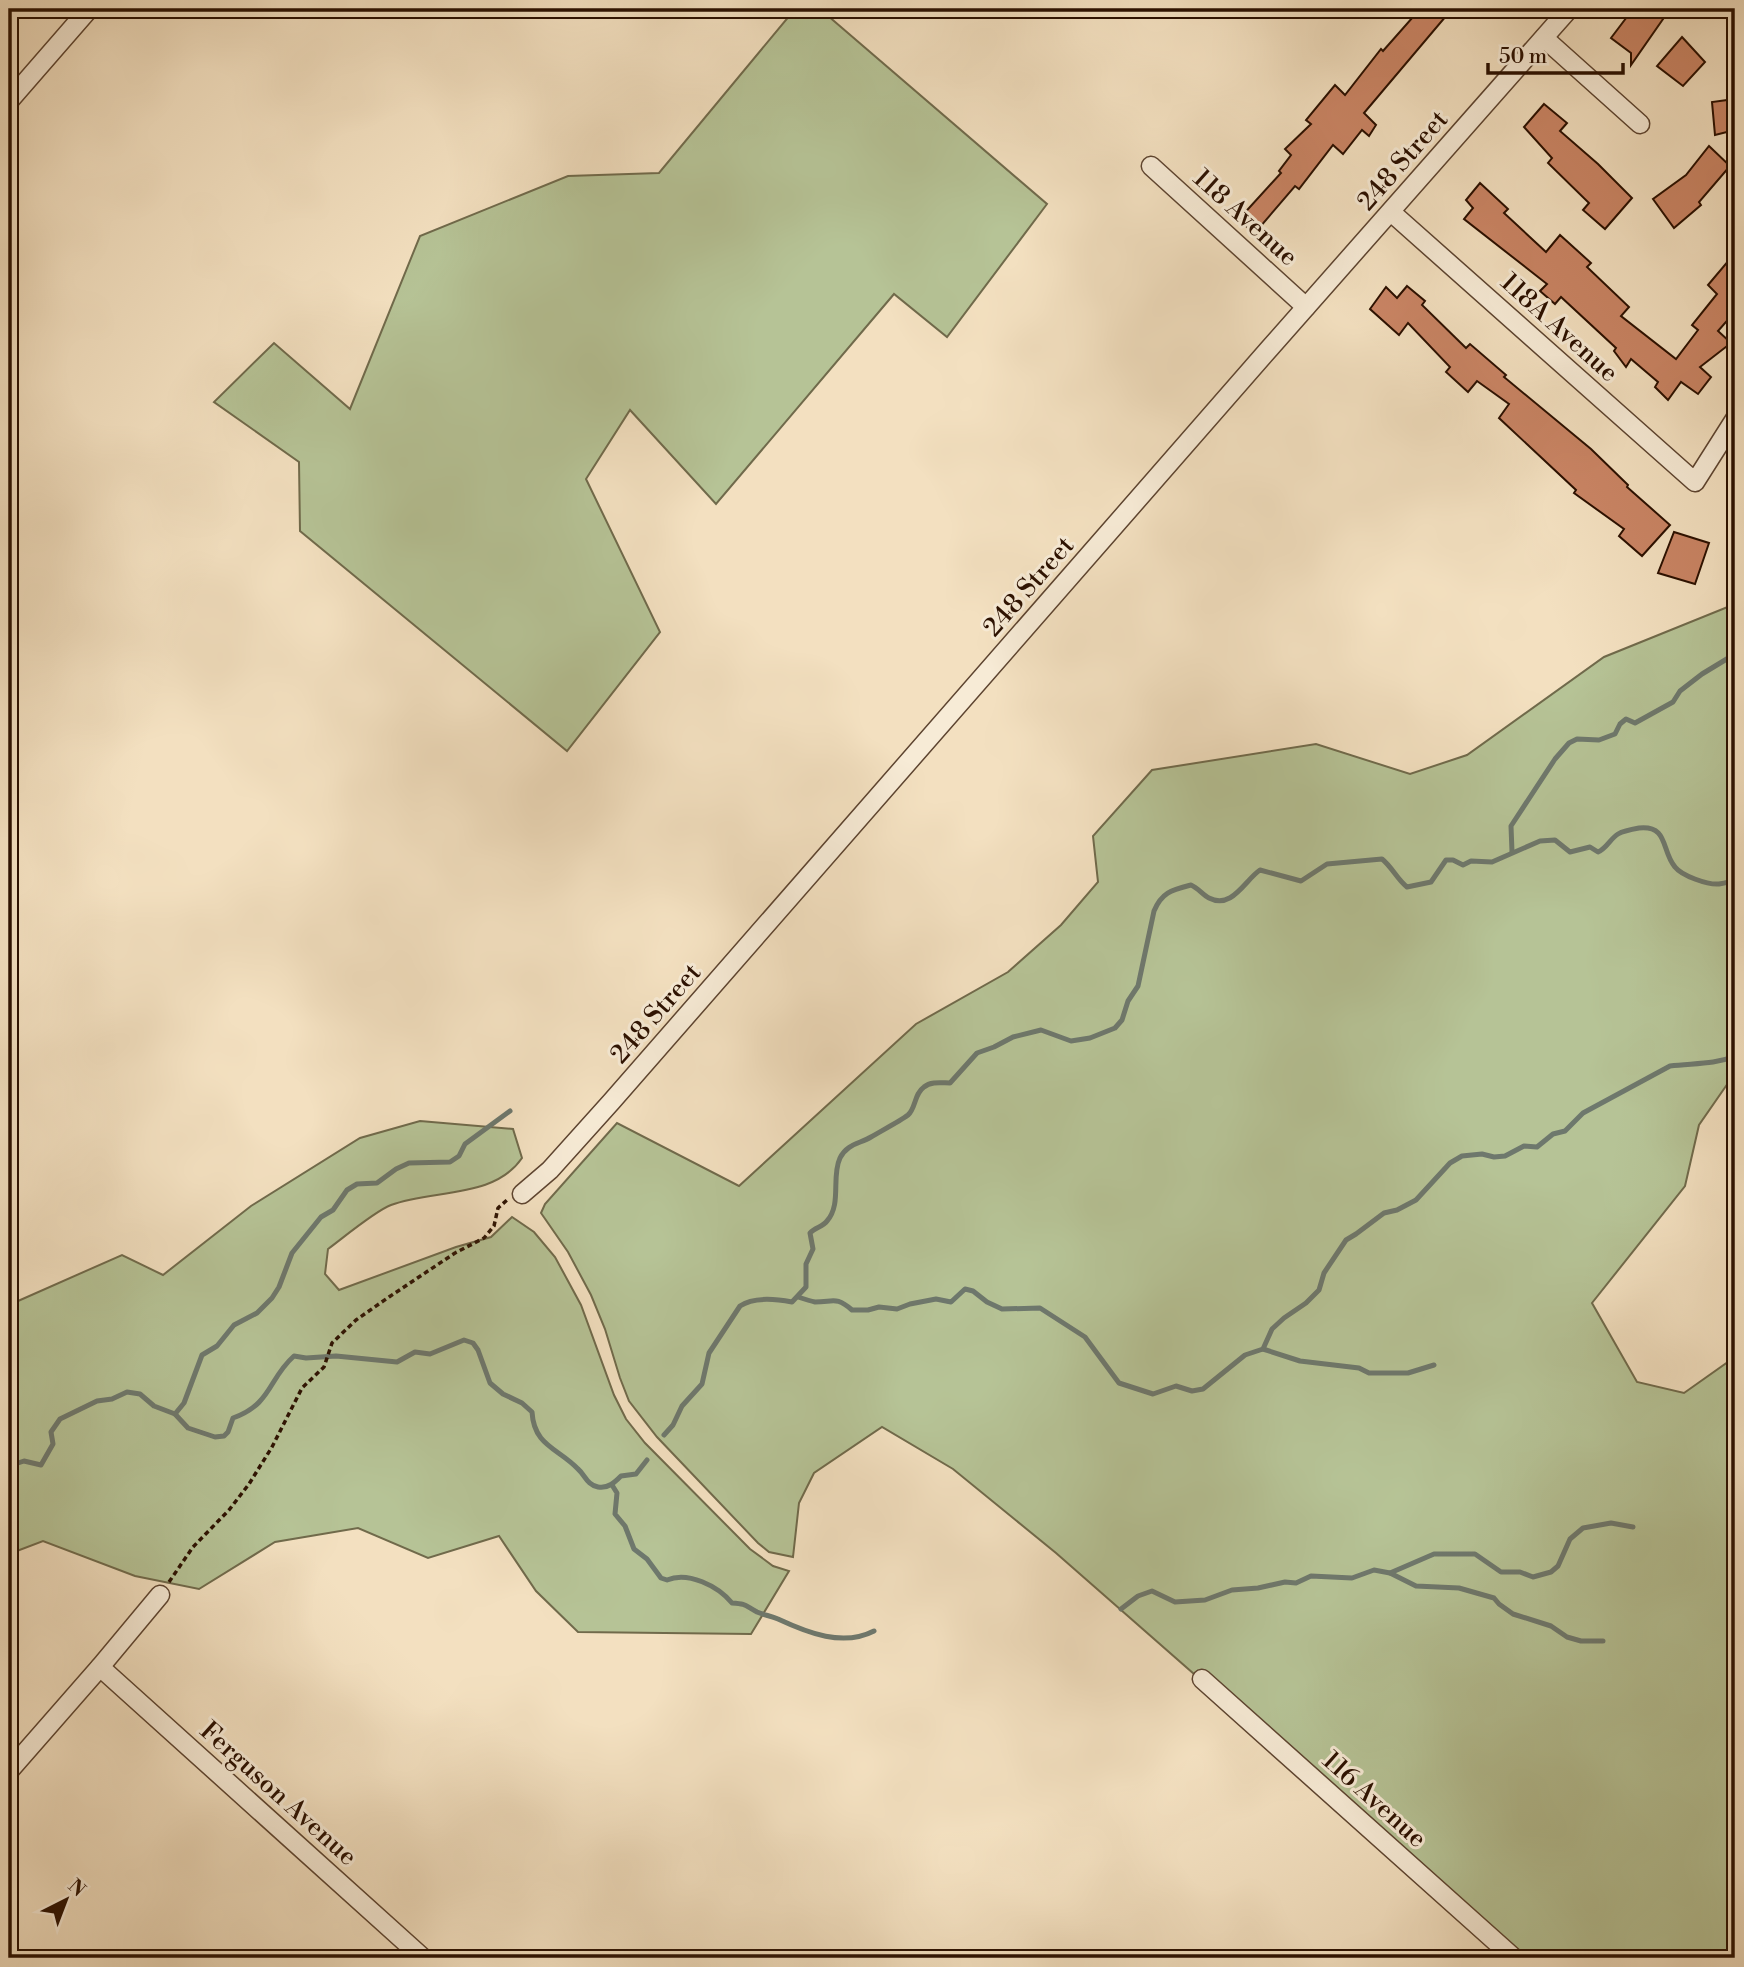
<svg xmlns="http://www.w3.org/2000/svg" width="1744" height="1967" font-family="'Libre Bodoni',serif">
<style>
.green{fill:#b6c396;stroke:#706a4b;stroke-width:2}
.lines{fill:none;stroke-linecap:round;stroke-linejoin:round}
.stream{stroke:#6e786d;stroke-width:5}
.building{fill:#ca8565;stroke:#2b1000;stroke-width:2}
.street-casing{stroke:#5d4430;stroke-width:21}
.path{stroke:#2b1000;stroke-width:3.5;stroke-dasharray:5 3.5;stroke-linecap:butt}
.street{stroke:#f7ebd6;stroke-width:18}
.labels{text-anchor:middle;stroke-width:6;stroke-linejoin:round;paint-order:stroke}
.street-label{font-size:26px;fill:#2b1000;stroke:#f7ebd6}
</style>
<rect width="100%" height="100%" fill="#f3e0c0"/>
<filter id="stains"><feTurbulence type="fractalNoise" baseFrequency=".00286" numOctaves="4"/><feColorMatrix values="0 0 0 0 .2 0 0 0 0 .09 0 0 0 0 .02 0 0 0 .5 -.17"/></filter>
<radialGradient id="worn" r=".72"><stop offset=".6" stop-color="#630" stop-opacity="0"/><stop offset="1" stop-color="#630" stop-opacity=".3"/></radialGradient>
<!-- green -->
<g class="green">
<path d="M795,9H820L1047,204L947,337L894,294L716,504L630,410L586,479L660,632L567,751L300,531L299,462L214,402L274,343L350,409L420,236L568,176L659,173Z"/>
<path d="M1735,604V1073L1699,1125L1685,1186L1592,1303L1637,1382L1684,1393L1735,1357V1958H1518L1056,1553L953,1469L882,1427L814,1473L799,1503L793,1557L769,1552L758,1543L657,1437L629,1401L620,1378L605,1329L591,1295L568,1252L541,1213L545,1204L617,1123L739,1186L916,1024L1008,972L1061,925L1098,882L1093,836L1152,770L1316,744L1410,774L1467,755L1604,657Z"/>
<path d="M420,1121L513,1129L522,1158C494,1199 433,1189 391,1205C375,1211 343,1238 328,1249L325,1274L339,1290L456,1247L491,1237L512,1217L534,1232L555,1257L581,1305L614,1395L626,1419L645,1443L750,1549L773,1566L789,1571L751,1634L578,1632L536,1591L499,1536L428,1558L358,1528L275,1542L199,1589L135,1576L43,1541L9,1554V1305L122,1255L163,1275L251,1206L360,1138Z"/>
</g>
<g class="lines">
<!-- stream -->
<g class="stream">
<path d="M1512,852L1511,826L1555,759L1569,743L1577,739L1599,740L1615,734L1620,724L1626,719L1635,723L1673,702L1680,691L1702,674L1735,654"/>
<path d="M798,1297C804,1299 810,1301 815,1302C834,1302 836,1296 852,1310H868L879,1307L897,1309L910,1304L936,1299L951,1302L965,1289L973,1291L987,1302L1002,1309L1040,1308L1085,1337L1119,1383L1153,1394L1176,1386L1192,1391L1203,1389L1245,1355L1263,1349L1300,1361L1359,1368L1369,1373H1408L1434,1365"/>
<path d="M1263,1349L1272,1329L1284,1318L1306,1303L1319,1290L1324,1273L1346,1240L1356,1234L1384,1213L1397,1210L1416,1200L1450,1163L1462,1156L1482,1154L1494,1157L1505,1156L1524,1146L1537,1147L1553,1134L1565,1131L1583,1113L1670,1066C1693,1063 1714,1065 1735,1056"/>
<path d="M175,1414L184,1403L202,1355L217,1346L234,1325L257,1313L272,1298L279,1287L292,1253L321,1217L333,1210L347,1190L357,1184L377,1183L396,1169L409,1163L450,1162L459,1156L465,1144L510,1111"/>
<path d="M664,1435L673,1425L682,1406L702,1384L709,1353L740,1306C753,1297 776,1299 792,1302L806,1287V1264L813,1249L810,1233C815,1227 823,1227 827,1221C842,1204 831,1177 840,1158C847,1144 859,1144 871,1137C881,1131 900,1121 908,1115C916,1108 914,1094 924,1087C931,1081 942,1083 950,1083L977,1053L994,1047L1013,1037L1041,1030L1071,1041L1090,1038L1115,1028L1122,1020L1128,1001L1138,986L1154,911C1162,892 1172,890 1191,885C1198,888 1203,895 1209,898C1232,910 1245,880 1260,870L1301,881L1327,864L1382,859C1392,867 1397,879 1407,887L1431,882L1446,860H1453L1463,865L1471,861L1492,862L1540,841L1555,840L1570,852L1590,847L1598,852C1607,848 1610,839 1618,834C1623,831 1633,829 1639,828C1669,825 1661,851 1675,867C1682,876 1708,885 1719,884C1725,883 1730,882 1735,880"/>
<path d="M9,1466L24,1461L41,1465L53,1444L51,1432L60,1419L97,1401L112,1399L127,1392L140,1394L154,1406L175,1414L188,1428L215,1437L224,1436L228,1432L233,1418C272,1404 268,1379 294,1356L306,1358L336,1356L397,1362L415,1352L430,1354L464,1340L473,1343L478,1350L490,1383L503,1394L522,1403L532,1412C534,1446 558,1448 578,1469C585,1475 587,1485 598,1487C608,1489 615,1482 621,1476L636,1474L647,1460"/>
<path d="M612,1485L617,1493L615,1514L625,1526L634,1549L647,1559L661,1578L667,1580C688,1571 718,1586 732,1603C747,1604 744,1605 757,1612C764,1615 771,1616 778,1619C808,1633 843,1647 874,1631"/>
<path d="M1390,1573L1416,1586L1459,1588L1494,1598L1499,1604L1513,1614L1551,1626L1567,1637L1581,1641H1603"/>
<path d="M1121,1609L1138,1596L1152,1591L1175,1602L1205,1600L1232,1590L1258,1588L1285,1582L1296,1583L1311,1576L1352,1578L1374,1570L1390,1573L1434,1554H1475L1501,1572H1520L1533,1577L1551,1572L1558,1566L1570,1539L1583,1528L1611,1523L1633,1527"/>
</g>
</g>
<!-- building -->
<g class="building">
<path d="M1420,9H1452L1364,113L1376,125L1369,136L1362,130L1343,154L1333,145L1299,189L1295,186L1254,234L1239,219L1281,173L1279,171L1291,155L1285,149L1311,124L1306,120L1335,85L1345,95L1381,49L1383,51Z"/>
<path d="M1633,9H1670L1631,65V53L1611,38Z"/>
<path d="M1682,37L1705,62L1683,86L1657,66Z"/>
<path d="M1735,99V130L1715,135L1712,102Z"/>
<path d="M1544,104L1567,123L1560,131L1598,164L1632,198L1605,229L1583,210L1589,203L1548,163L1552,158L1524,127Z"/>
<path d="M1709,146L1730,166L1699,202L1701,205L1674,228L1653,199L1686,175Z"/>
<path d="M1480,183L1508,209L1504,213L1546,252L1560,235L1591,263L1587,267L1629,307L1621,316L1676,359L1698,330L1692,325L1717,294L1708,285L1735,253V299L1729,311L1733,314L1718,331L1731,343L1700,367L1711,377L1698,394L1681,382L1668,400L1655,387L1658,382L1631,359L1626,367L1614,351L1616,348L1561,297L1555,304L1540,291L1547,284L1464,219L1473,208L1466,200Z"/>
<path d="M1407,286L1425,301L1422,305L1466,348L1470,344L1506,375L1504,377L1591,449L1628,485L1627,487L1670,525L1642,556L1619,536L1624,529L1574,493L1576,490L1499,418L1509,404L1477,381L1468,392L1446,372L1450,367L1408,323L1399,335L1370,309L1386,287L1397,298Z"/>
<path d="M1674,532L1709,543L1695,584L1658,573Z"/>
</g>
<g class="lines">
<!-- street casing -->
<g class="street-casing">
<g id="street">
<path d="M1544,38L1640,124"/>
<path d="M9,101L89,9"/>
<path d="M1151,166L1306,307"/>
<path d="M1391,212L1695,482L1735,419"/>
<path d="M522,1194L550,1170L612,1101L1269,349L1569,9"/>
<path d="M100,1667L423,1958"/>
<path d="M1202,1679L1514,1958"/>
<path d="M9,1771L100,1667L160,1595"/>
</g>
</g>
<!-- path -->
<path class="path" d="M169,1582L193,1547L229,1510L249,1484L272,1447L302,1388L324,1367L332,1343L356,1320L389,1297L455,1253L484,1238L494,1226L498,1208L507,1200"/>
<!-- street -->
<use href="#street" class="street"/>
</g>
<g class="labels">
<!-- street labels -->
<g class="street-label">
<text transform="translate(1402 160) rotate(-49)" y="9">248 Street</text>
<text transform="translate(1246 217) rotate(42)" y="9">118 Avenue</text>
<text transform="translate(1560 327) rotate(42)" y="9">118A Avenue</text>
<text transform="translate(1028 586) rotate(-49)" y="9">248 Street</text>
<text transform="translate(655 1013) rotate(-49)" y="9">248 Street</text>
<text transform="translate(279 1793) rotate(42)" y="9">Ferguson Avenue</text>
<text transform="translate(1375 1799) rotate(42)" y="9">116 Avenue</text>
</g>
</g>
<!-- margin -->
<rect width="1744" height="1967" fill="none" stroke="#f3e0c0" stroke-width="35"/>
<rect x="10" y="10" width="1723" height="1946" fill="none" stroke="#2b1000" stroke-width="3.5"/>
<rect x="18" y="18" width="1709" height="1932" fill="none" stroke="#2b1000" stroke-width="2"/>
<!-- north arrow -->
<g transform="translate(66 1900) rotate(42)" stroke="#f7ebd6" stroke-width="5" paint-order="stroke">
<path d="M0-5L12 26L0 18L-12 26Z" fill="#2b1000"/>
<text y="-10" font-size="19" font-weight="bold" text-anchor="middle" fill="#2b1000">N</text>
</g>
<!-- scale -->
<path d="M1488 63v10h135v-10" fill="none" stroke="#2b1000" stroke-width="3.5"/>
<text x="1499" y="63" font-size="21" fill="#2b1000" stroke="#f7ebd6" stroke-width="5" paint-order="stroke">50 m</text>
<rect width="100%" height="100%" filter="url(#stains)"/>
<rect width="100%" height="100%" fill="url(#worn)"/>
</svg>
